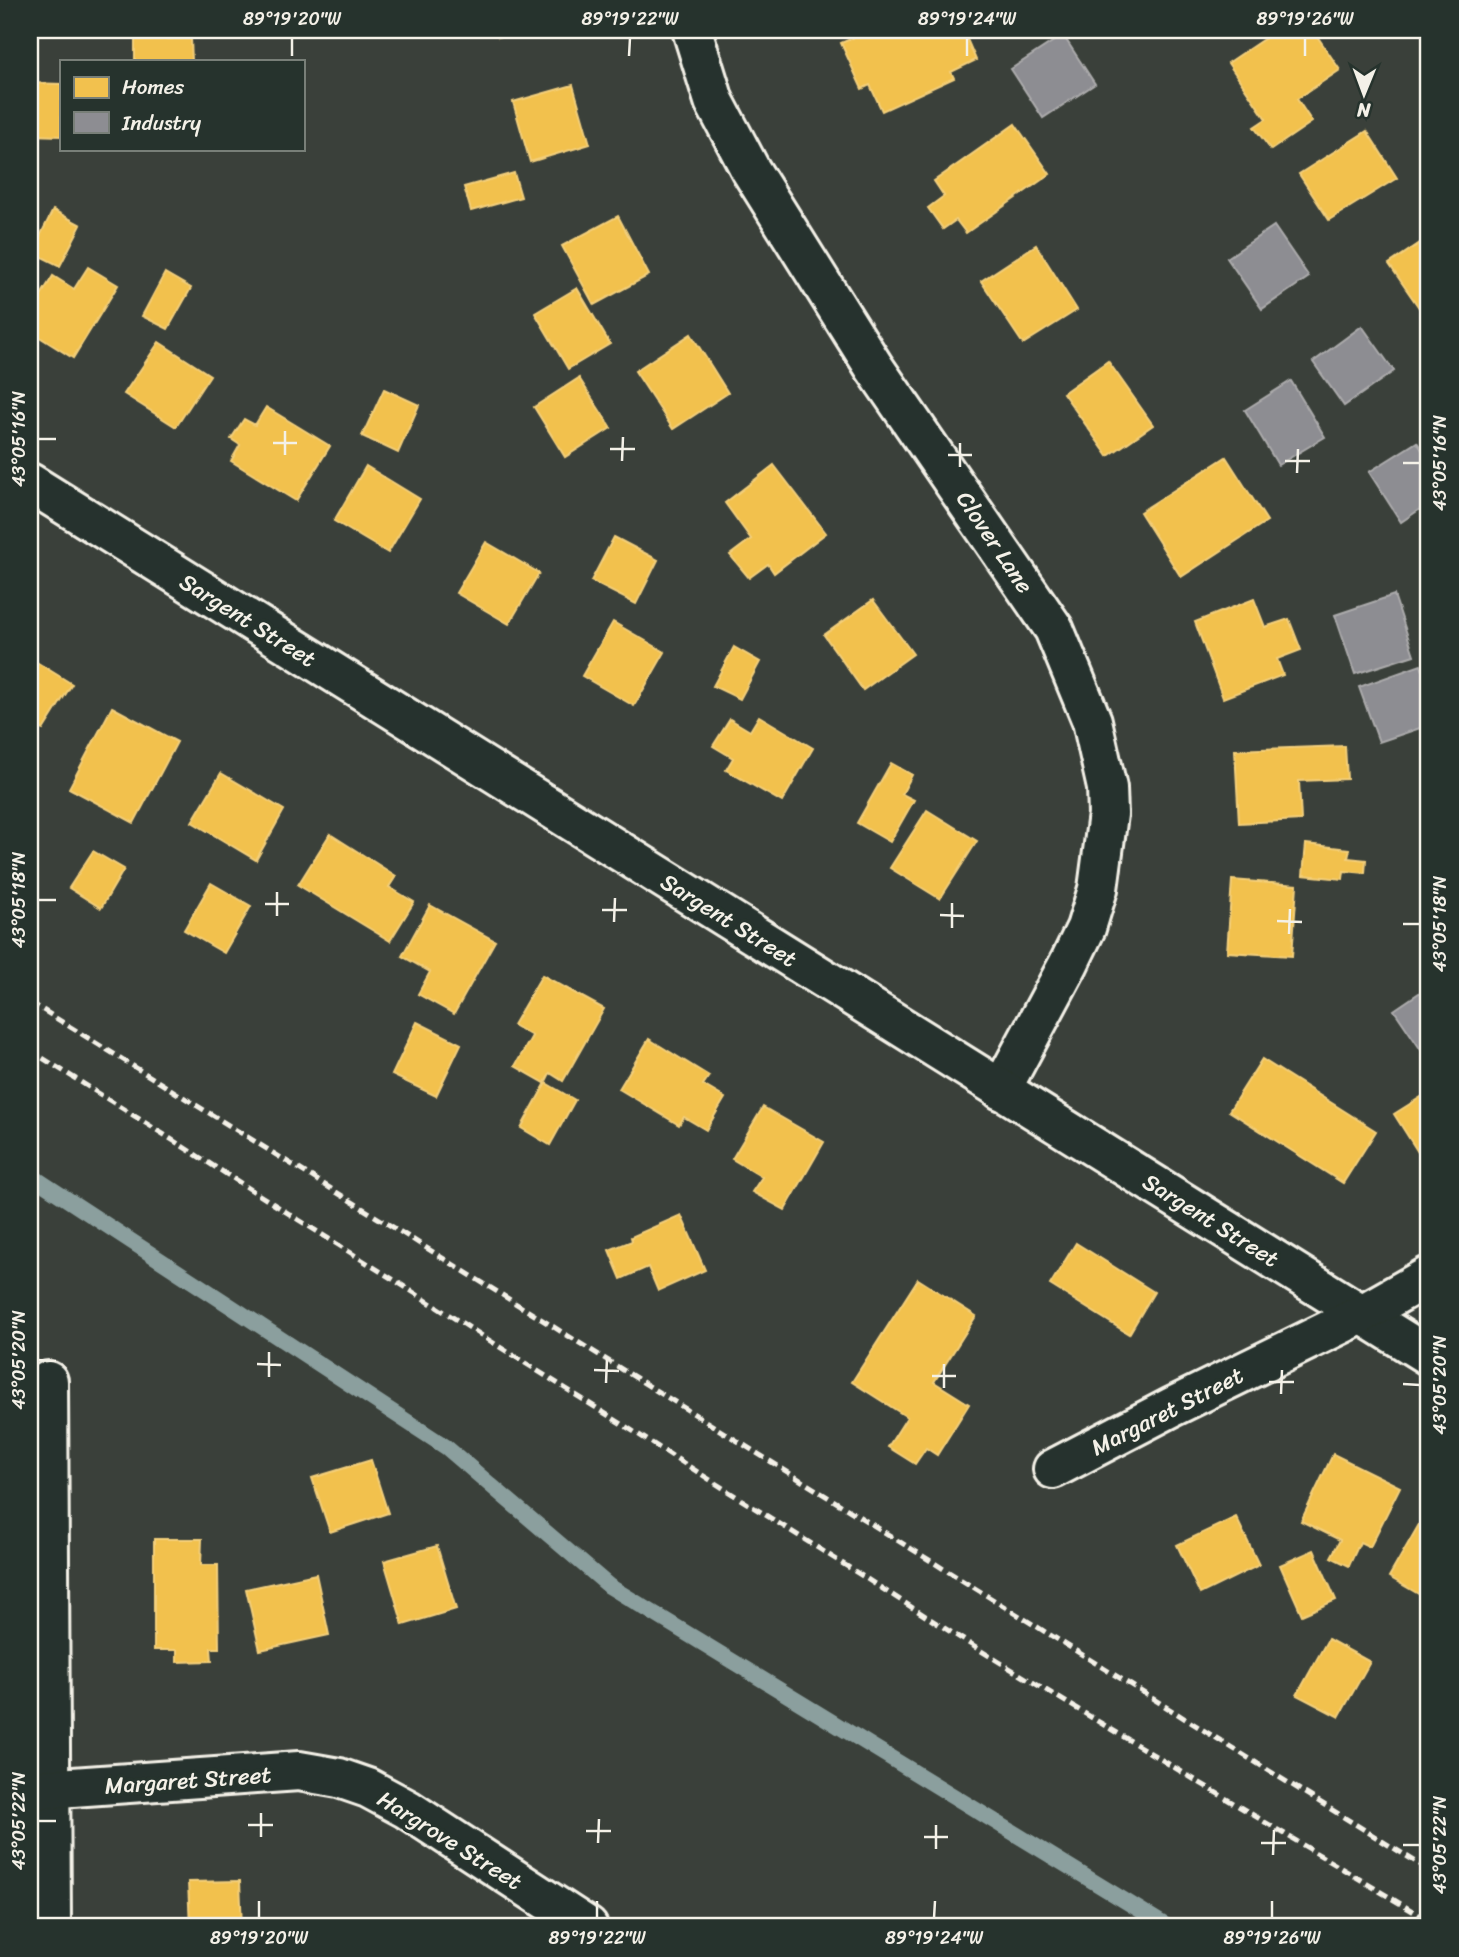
<svg xmlns="http://www.w3.org/2000/svg" width="1459" height="1957" font-family="Sriracha,sans-serif">
<style>
.homes{fill:#f2c14e;stroke:#f3cf7c;stroke-width:2}
.industry{fill:#8d8d92;stroke:#acabac;stroke-width:2}
.lines{fill:none;stroke-linecap:round;stroke-linejoin:round}
.stream{stroke:#8b9f9e;stroke-width:16}
.minor-casing{stroke:#f4f1e8;stroke-width:44}
.minor{stroke:#26332d;stroke-width:38}
.rail{stroke:#f4f1e8;stroke-width:5;stroke-dasharray:10 5;stroke-linecap:butt}
.ticks{fill:none;stroke:#f4f1e8;stroke-width:2.5}
.labels{text-anchor:middle;stroke-width:7;stroke-linejoin:round;paint-order:stroke}
.street-label{font-size:23px;fill:#f4f1e8;stroke:#26332d}
.neatline{fill:none;stroke:#f4f1e8;stroke-width:2.5}
.ticks-label{font-size:18px;text-anchor:middle;fill:#f4f1e8}
</style>
<rect width="100%" height="100%" fill="#3a403a"/>
<filter id="ink" filterUnits="userSpaceOnUse"><feTurbulence type="fractalNoise" baseFrequency=".0143" numOctaves="2"/><feDisplacementMap in="SourceGraphic" scale="14" xChannelSelector="R" yChannelSelector="G"/><feConvolveMatrix kernelMatrix="1 2 1 2 8 2 1 2 1" color-interpolation-filters="sRGB"/></filter>
<g filter="url(#ink)">
<!-- homes -->
<g class="homes">
<path d="M496,30H525L498,37Z"/>
<path d="M871,30H963L976,60L951,72L954,78L882,111L870,85L862,89L841,43Z"/>
<path d="M1277,30H1300L1306,38L1315,33L1340,70L1297,99L1312,122L1271,150L1254,127L1266,119L1228,63Z"/>
<path d="M135,39H191L192,61H135Z"/>
<path d="M30,83L61,84V136L30,135Z"/>
<path d="M573,85L590,144L530,162L513,102Z"/>
<path d="M1015,124L1050,174L966,233L956,220L943,229L928,208L944,196L934,181Z"/>
<path d="M1367,131L1397,178L1329,220L1299,174Z"/>
<path d="M514,173L521,197L471,211L464,187Z"/>
<path d="M53,210L81,225L60,266L32,252Z"/>
<path d="M618,216L649,275L594,305L562,246Z"/>
<path d="M1429,237V308L1422,312L1389,264Z"/>
<path d="M1036,245L1077,310L1023,344L981,281Z"/>
<path d="M88,267L118,285L73,358L30,331V313L53,276L74,289Z"/>
<path d="M165,273L191,288L168,329L142,316Z"/>
<path d="M577,288L610,344L568,369L535,313Z"/>
<path d="M691,334L728,393L673,429L635,371Z"/>
<path d="M159,342L210,375L176,427L124,394Z"/>
<path d="M1108,361L1153,425L1108,456L1063,393Z"/>
<path d="M579,378L611,428L565,457L534,407Z"/>
<path d="M384,389L419,405L398,453L362,436Z"/>
<path d="M266,407L330,446L296,501L231,461L240,445L231,439L244,419L255,425Z"/>
<path d="M1226,457L1267,521L1181,577L1140,512Z"/>
<path d="M774,465L826,533L774,573L768,564L749,578L730,555L751,539L725,503Z"/>
<path d="M366,466L420,499L388,553L334,521Z"/>
<path d="M614,537L658,560L636,604L591,581Z"/>
<path d="M486,542L539,573L509,624L456,593Z"/>
<path d="M1254,599L1265,627L1289,619L1301,650L1277,659L1283,675L1223,698L1195,622Z"/>
<path d="M873,600L913,654L863,690L824,635Z"/>
<path d="M613,622L665,652L634,706L582,676Z"/>
<path d="M734,647L760,662L740,699L713,686Z"/>
<path d="M30,658L72,684L43,730L38,728L30,742Z"/>
<path d="M112,707L177,742L134,823L69,788Z"/>
<path d="M759,716L813,748L782,802L726,770L733,758L713,746L730,719L750,731Z"/>
<path d="M1345,746L1347,779L1299,781L1301,820L1239,823L1235,750Z"/>
<path d="M891,763L912,775L902,794L914,800L890,842L857,823Z"/>
<path d="M221,773L284,810L256,860L192,822Z"/>
<path d="M927,810L977,841L940,899L890,868Z"/>
<path d="M330,834L396,876L389,887L414,902L390,941L298,885Z"/>
<path d="M1306,844L1350,849L1348,858L1366,860L1365,873L1344,871L1343,879L1303,875Z"/>
<path d="M93,851L124,869L101,908L69,888Z"/>
<path d="M1232,880L1297,885L1292,956L1227,952Z"/>
<path d="M211,883L251,906L224,953L184,930Z"/>
<path d="M430,905L495,941L454,1014L418,994L430,972L402,956Z"/>
<path d="M542,975L604,1009L563,1081L550,1073L545,1083L515,1066L532,1036L513,1025Z"/>
<path d="M417,1022L461,1044L436,1096L392,1075Z"/>
<path d="M649,1039L709,1076L703,1085L725,1098L706,1130L684,1117L679,1125L619,1089Z"/>
<path d="M1262,1059L1376,1131L1343,1183L1229,1111Z"/>
<path d="M546,1083L575,1100L550,1145L521,1128Z"/>
<path d="M1429,1092V1145L1418,1152L1394,1114Z"/>
<path d="M763,1107L824,1142L785,1210L752,1192L762,1177L732,1159Z"/>
<path d="M681,1215L705,1270L658,1291L648,1267L621,1279L609,1250L632,1241L631,1237Z"/>
<path d="M1076,1243L1154,1292L1129,1334L1050,1285Z"/>
<path d="M918,1279L976,1316L934,1382L969,1404L937,1455L926,1448L915,1464L888,1447L907,1417L852,1382Z"/>
<path d="M1333,1454L1400,1487L1370,1547L1360,1542L1349,1566L1331,1557L1340,1540L1301,1521Z"/>
<path d="M371,1460L388,1513L330,1532L312,1478Z"/>
<path d="M1429,1507V1600L1389,1577Z"/>
<path d="M1236,1517L1259,1565L1200,1594L1177,1545Z"/>
<path d="M154,1539H202L201,1565H218L219,1648H211L212,1661L177,1662V1650H154Z"/>
<path d="M437,1546L456,1609L403,1625L384,1561Z"/>
<path d="M1314,1550L1336,1600L1302,1615L1280,1565Z"/>
<path d="M316,1574L329,1635L260,1650L246,1589Z"/>
<path d="M1328,1639L1370,1662L1339,1717L1297,1695Z"/>
<path d="M240,1881L242,1927H190L188,1882Z"/>
</g>
<!-- industry -->
<g class="industry">
<path d="M1063,35L1095,84L1043,118L1011,69Z"/>
<path d="M1274,226L1309,277L1262,309L1227,258Z"/>
<path d="M1362,326L1394,371L1344,406L1313,362Z"/>
<path d="M1291,381L1325,437L1278,465L1245,410Z"/>
<path d="M1417,442L1429,461V503L1401,522L1369,472Z"/>
<path d="M1394,595L1414,655L1355,674L1335,615Z"/>
<path d="M1421,665L1429,689V725L1379,742L1359,687Z"/>
<path d="M1425,989L1429,996V1045L1421,1050L1394,1010Z"/>
</g>
<g class="lines">
<!-- stream -->
<path class="stream" d="M30,1175L446,1447L609,1586L1168,1927"/>
<!-- minor casing -->
<g class="minor-casing">
<g id="minor">
<path d="M692,30L714,101L750,169L874,367L1054,629L1092,721L1107,788L1108,814L1098,889L1086,928L1069,963L1001,1090"/>
<path d="M30,483L1429,1356"/>
<path d="M48,1381L51,1927"/>
<path d="M1053,1469L1172,1407L1362,1314L1429,1276"/>
<path d="M30,1790L299,1771L339,1778L368,1788L407,1809L588,1927"/>
</g>
</g>
<!-- minor -->
<use href="#minor" class="minor"/>
<!-- rail -->
<g class="rail">
<path d="M30,1002L1429,1870"/>
<path d="M30,1050L973,1646L1429,1921"/>
</g>
</g>
</g>
<!-- ticks -->
<path class="ticks" d="M292,56V38M629,56L630,38M967,56V38M1305,56V38M38,439H56M273,443H297M610,449H635M285,455V431M948,455H972M622,461L623,437M1285,461H1310M1403,463H1420M960,467V443M1297,473L1298,449M38,900H56M265,904H289M602,910H627M940,915L964,916M277,916V892M1277,921L1302,922M614,922L615,898M1403,924H1420M952,928V903M1289,934L1290,909M38,1360L56,1361M257,1364L281,1365M594,1370L619,1371M932,1376H956M269,1377V1352M1269,1382H1294M606,1383L607,1358M1403,1384L1420,1385M944,1388V1364M1281,1394L1282,1370M38,1821H56M248,1825H273M586,1831H611M261,1837V1813M924,1837H948M598,1843L599,1819M1261,1843H1286M1403,1845H1420M936,1849V1825M1273,1855L1274,1830M259,1918V1901M597,1918V1901M934,1918L935,1901M1272,1918V1901"/>
<g class="labels">
<!-- street labels -->
<g class="street-label">
<text transform="translate(995 542) rotate(56)" y="8">Clover Lane</text>
<text transform="translate(248 620) rotate(32)" y="8">Sargent Street</text>
<text transform="translate(729 920) rotate(32)" y="8">Sargent Street</text>
<text transform="translate(1211 1220) rotate(32)" y="8">Sargent Street</text>
<text transform="translate(1167 1411) rotate(-27)" y="8">Margaret Street</text>
<text transform="translate(188 1780) rotate(-4)" y="8">Margaret Street</text>
<text transform="translate(450 1840) rotate(32)" y="8">Hargrove Street</text>
</g>
</g>
<!-- margin -->
<rect width="1459" height="1957" fill="none" stroke="#26332d" stroke-width="77"/>
<!-- legend -->
<rect x="60" y="60" width="245" height="91" fill="#26332d" stroke="#787f78" stroke-width="2"/>
<rect x="74" y="77" width="35" height="21" fill="#f2c14e" stroke="#787f78" stroke-width="2"/>
<text x="122" y="94" font-size="21" fill="#f4f1e8">Homes</text>
<rect x="74" y="112" width="35" height="21" fill="#8d8d92" stroke="#787f78" stroke-width="2"/>
<text x="122" y="130" font-size="21" fill="#f4f1e8">Industry</text>
<!-- north arrow -->
<g transform="translate(1364 94) rotate(181)" stroke="#26332d" stroke-width="5" paint-order="stroke">
<path d="M0-5L12 26L0 18L-12 26Z" fill="#f4f1e8"/>
<text y="-10" font-size="19" font-weight="bold" text-anchor="middle" fill="#f4f1e8">N</text>
</g>
<rect x="38" y="38" width="1382" height="1880" class="neatline"/>
<g class="ticks-label">
<text x="292" y="25">89°19'20"W</text>
<text x="630" y="25">89°19'22"W</text>
<text x="967" y="25">89°19'24"W</text>
<text x="1305" y="25">89°19'26"W</text>
<text transform="translate(19 439) rotate(-90)" y="6">43°05'16"N</text>
<text transform="translate(1440 463) rotate(-90)" y="6">43°05'16"N</text>
<text transform="translate(19 900) rotate(-90)" y="6">43°05'18"N</text>
<text transform="translate(1440 924) rotate(-90)" y="6">43°05'18"N</text>
<text transform="translate(19 1360) rotate(-90)" y="6">43°05'20"N</text>
<text transform="translate(1440 1385) rotate(-90)" y="6">43°05'20"N</text>
<text transform="translate(19 1821) rotate(-90)" y="6">43°05'22"N</text>
<text transform="translate(1440 1845) rotate(-90)" y="6">43°05'22"N</text>
<text x="259" y="1944">89°19'20"W</text>
<text x="597" y="1944">89°19'22"W</text>
<text x="934" y="1944">89°19'24"W</text>
<text x="1272" y="1944">89°19'26"W</text>
</g>
</svg>
